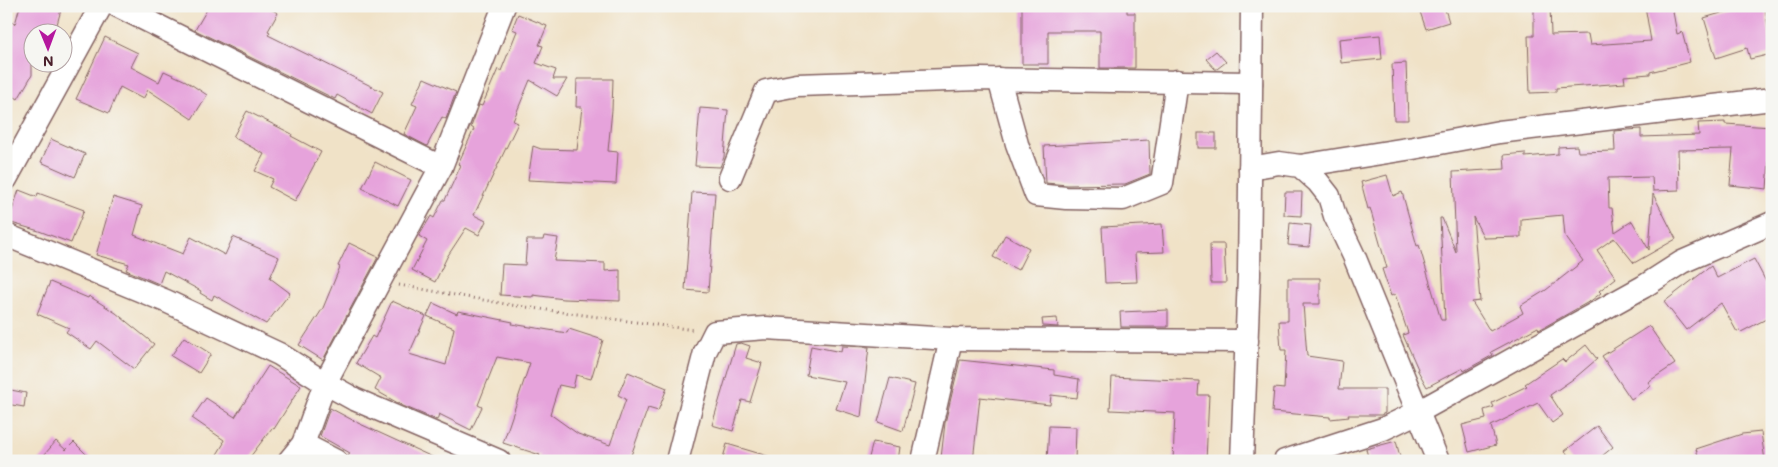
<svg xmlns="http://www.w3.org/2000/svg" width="1778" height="467" font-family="Mali,sans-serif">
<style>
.building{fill:#e6a3db;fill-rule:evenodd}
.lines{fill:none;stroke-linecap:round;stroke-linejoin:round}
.minor-casing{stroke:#846362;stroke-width:25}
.path{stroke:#846362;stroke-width:3;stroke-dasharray:1 4;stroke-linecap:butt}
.minor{stroke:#fff;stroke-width:22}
</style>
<rect width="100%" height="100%" fill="#f6f6f2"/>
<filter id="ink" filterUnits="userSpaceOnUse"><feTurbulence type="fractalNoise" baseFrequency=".02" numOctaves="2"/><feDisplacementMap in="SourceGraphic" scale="10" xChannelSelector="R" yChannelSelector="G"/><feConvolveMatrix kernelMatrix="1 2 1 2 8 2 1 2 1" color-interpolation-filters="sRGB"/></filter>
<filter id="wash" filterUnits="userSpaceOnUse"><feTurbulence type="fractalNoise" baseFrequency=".0096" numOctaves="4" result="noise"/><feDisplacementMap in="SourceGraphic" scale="20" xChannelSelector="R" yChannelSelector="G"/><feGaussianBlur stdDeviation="1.12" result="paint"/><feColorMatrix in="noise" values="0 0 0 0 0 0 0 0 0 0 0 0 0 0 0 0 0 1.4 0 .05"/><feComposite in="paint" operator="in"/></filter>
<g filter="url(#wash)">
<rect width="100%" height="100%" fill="#f0e2c7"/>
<g id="blocks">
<!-- building -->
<g class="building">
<path d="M20,6H62L55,32H32V75L18,99L6,91V19L15,24Z"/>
<path d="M209,6H265L278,13L268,31L270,32L268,35L383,92L372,114L337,95L335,99L195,30Z"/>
<path d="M1022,6H1127V13H1135V68H1100V31H1048V64H1022Z"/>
<path d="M1418,6H1444L1449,22L1426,29Z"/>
<path d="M1534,6H1550L1551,35L1588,34L1590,45L1651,41L1645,6H1672L1677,34L1682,32L1690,62L1650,72V74L1624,76L1625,83L1556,88V92L1530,93L1528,36H1534Z"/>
<path d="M1745,6H1765L1772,54L1750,59L1747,48L1716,58L1704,18Z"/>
<path d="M518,14L547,26L539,45L543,46L536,63L556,70L553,79H567L557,96L530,80L513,121L518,123L474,215L486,221L479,235L466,228L447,257L435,282L412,270L427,241L419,236L431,216L434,218L443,200H445L461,165L458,164L474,129L471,127L479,105L482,106L498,69L501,71L517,31L512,29Z"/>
<path d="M1380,35L1382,59L1341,63L1339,39Z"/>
<path d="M105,37L138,53L131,67L159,82L164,71L186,81L207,95L192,119L148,90L143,99L120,87L109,113L76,99Z"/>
<path d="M1216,51L1226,62L1217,69H1215L1206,59Z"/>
<path d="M1406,63L1408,120H1394L1392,64Z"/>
<path d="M424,78L456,92L446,119L442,117L427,146L404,134L417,106L412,104Z"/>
<path d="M577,79H613L612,110L608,151L618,152L616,184L528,180L533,146L541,149L577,150L582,107H576Z"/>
<path d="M700,108L728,110L724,157L720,167L695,166Z"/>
<path d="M247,111L292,134L291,136L321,152L295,201L269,187L273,179L255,171L264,154L233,137Z"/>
<path d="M1725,122V124L1772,127V161H1769L1767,189L1730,185L1733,149L1678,150L1679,190L1653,191L1652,177L1608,178L1609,208H1612L1615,232L1632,221L1649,250L1653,194L1676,239L1634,263L1614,238L1597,250L1616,278L1599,291L1601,293L1592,300L1539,330L1538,327L1491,352L1493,355L1464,371L1463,368L1427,387L1417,369H1418L1403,335L1408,333L1395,294L1391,296L1382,269L1387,268L1370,208L1368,209L1361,182L1387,175L1393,196L1402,192L1417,246L1419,245L1441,320H1445L1440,218H1442L1456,252L1453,172L1505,169L1504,155L1525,153V157L1558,154V147L1577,146L1578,152L1615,151L1614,131L1641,129V137L1699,135L1698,123ZM1563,215L1565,236L1583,261L1546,290L1520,306L1523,313L1490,331L1472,302L1480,301L1473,217L1484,238L1521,237V219Z"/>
<rect x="1198" y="133" width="18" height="15"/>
<path d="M51,139L85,154L75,177L41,162Z"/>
<path d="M1149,140L1150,174L1125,184L1067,185L1046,183L1044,146Z"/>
<path d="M375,162L411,180L398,206L362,188Z"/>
<path d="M19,190L37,197L38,193L84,210L71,243L39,231L8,222Z"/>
<path d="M692,192L715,193L708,292L685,290Z"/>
<path d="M1285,192H1302L1301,216L1284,215Z"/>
<path d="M113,197L142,206L134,235L183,254L191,237L225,255L233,237L279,257L270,278L290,293L266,324L214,295L212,300L200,293L201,291L164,271L159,284L126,270L129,264L96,255Z"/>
<path d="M1290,223L1311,225L1309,247L1288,245Z"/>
<path d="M1162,224L1164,252L1135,253L1137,282L1105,283L1102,227Z"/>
<path d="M1005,235L1029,248L1018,270L993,257Z"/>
<path d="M544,236L558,238L554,261L605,263V271L620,270V301L564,299L533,295V297L500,295L502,264L525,265L527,240H543Z"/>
<path d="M349,243L378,257L323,360L299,345L323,308L340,267L338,266Z"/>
<path d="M1210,244H1224L1226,283H1211Z"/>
<path d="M1754,259L1772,293V316L1741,332L1740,331L1737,332L1721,303L1686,330L1664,302L1711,266L1717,278Z"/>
<path d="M1288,278H1320V304H1303L1307,356L1342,361L1339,389H1385V413L1381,415H1348L1349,417L1330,419V417L1272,412L1274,388L1284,389L1286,350H1281L1279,321H1288Z"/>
<path d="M50,282L88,298L89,296L116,313L154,344L134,369L97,341L91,349L66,332L69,328L37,314Z"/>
<path d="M392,301L426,316L409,354L446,365L454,328L427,316L433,303L457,314L458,311L513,322L512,324L567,333L569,329L603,340L591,379L576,375L573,388L559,385L550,414L578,434L610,445L626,399L618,395L628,372L667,388L658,411L648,408L629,461H537L540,455L503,443L530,363L497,357L478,405L482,407L471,430L439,414L437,420L403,406L375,390L381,378L356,363L372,336L375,338Z"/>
<path d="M1168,310V327H1121L1120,312Z"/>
<path d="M1057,318L1058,327L1043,326L1042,319Z"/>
<path d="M1649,326L1675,364L1648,382L1651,386L1631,399L1602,356Z"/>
<path d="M184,337L211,354L199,373L171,356Z"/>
<path d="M741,343L750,346L746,358L762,363L750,402L742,400L733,431L712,425L736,344Z"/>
<path d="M1586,345L1597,359L1576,377L1550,395L1563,415L1552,423L1538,403L1491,426L1496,445L1469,452L1462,425L1486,419L1484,410L1494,407L1492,403L1527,386L1525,384L1562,359L1565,362Z"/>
<path d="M811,346L841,352L842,346L869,347L861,417L836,409L845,382L806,375Z"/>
<path d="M960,360L1054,370V375L1079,379L1077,398L1051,395L1050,405L980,397L973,461L941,458L945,423Z"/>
<path d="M268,366L301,386L274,429L272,428L247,461H213L224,443L223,442L224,440L192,418L206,398L235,417Z"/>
<path d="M1112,377L1199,381L1198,395H1209L1206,461H1173L1175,413L1110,410Z"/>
<path d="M890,378L915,384L903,431L878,422Z"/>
<path d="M6,389L26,393L24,407L6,404Z"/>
<path d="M330,408L358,423L441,461H349L348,457L350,453L320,436Z"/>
<path d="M1049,426L1076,427L1075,461H1047Z"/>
<path d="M1597,426L1613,447L1596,461H1572L1565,451Z"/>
<path d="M1761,432L1765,461H1700L1696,449L1742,434Z"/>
<path d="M56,441L66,450L74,442L93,461H39Z"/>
<path d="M1396,441L1401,461H1369L1366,449Z"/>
<path d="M873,442L900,447L898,461H868Z"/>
<path d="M727,444L771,457L770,461H722Z"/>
</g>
</g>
</g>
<g filter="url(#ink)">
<use href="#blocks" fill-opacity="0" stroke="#846362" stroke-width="1"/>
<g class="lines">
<!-- minor casing -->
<g class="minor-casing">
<g id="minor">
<path d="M118,6L441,167"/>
<path d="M999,79L1017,144L1036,195L1066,198L1123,199L1162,183L1177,81"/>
<path d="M1300,166L1413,148L1499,132L1772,99"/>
<path d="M1250,168L1279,163L1300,166L1318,182L1329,196L1335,216L1354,256L1438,461"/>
<path d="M730,178L766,91L797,85L979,79L1251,83"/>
<path d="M6,179L101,6"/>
<path d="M6,235L166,301L279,354L325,383L354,399L499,461"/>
<path d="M303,444L336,461"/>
<path d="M289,461L303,444L325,383L441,167L504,6"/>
<path d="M677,461L705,352L715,332L766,328L951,339L1247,341"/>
<path d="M923,461L951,339"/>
<path d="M1242,461L1249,275L1252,6"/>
<path d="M1285,461L1383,429L1418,412L1643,287L1682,262L1772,223"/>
</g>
</g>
<!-- path -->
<path class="path" d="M399,285L511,305L694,330"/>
<!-- minor -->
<use href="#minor" class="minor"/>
</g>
</g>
<!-- margin -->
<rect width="1778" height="467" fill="none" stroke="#f6f6f2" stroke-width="25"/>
<!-- north arrow -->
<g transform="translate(48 48) rotate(179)"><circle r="24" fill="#f6f6f2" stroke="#b1a0a2"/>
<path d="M0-4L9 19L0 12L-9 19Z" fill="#b5179e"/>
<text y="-8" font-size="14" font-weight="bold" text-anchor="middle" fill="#4a1f2b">N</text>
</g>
</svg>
